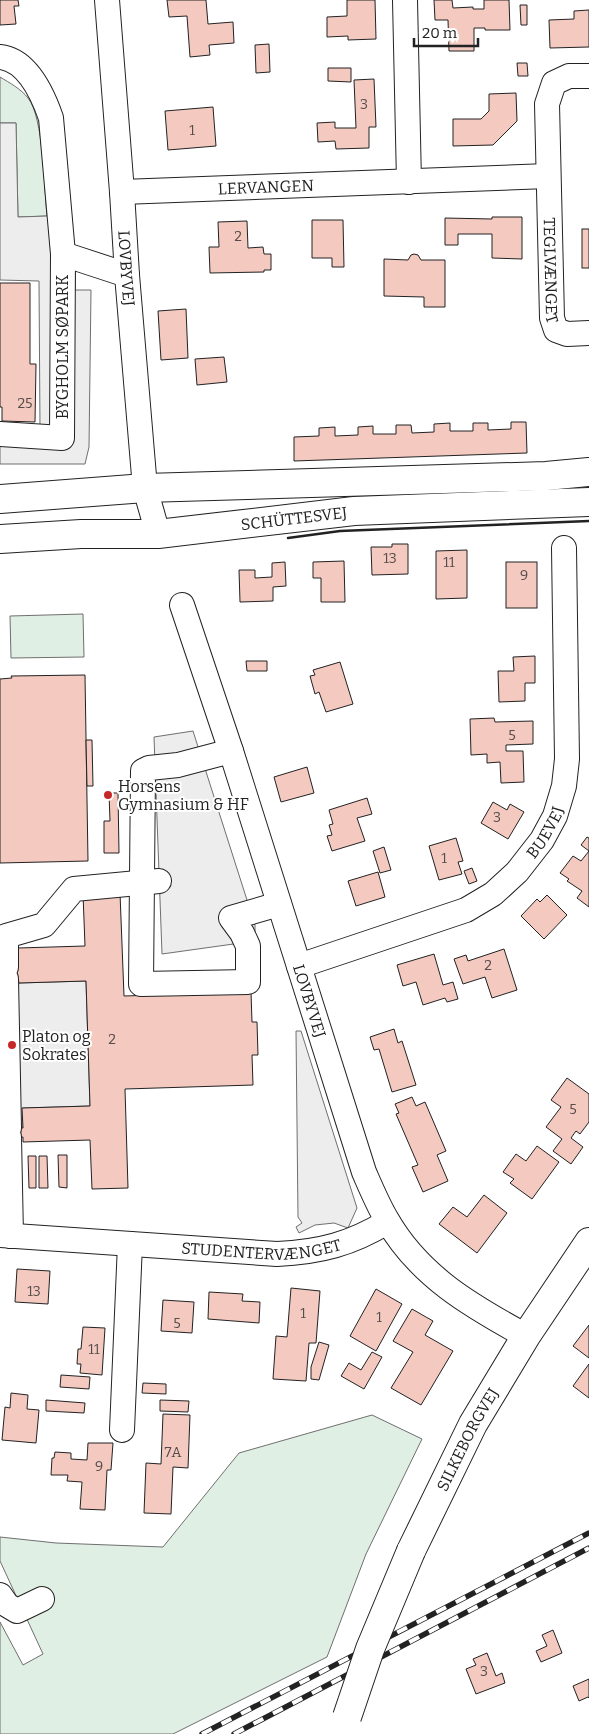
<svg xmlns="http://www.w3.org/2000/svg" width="589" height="1734" font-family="Bitter,serif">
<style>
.green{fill:#e0efe3;stroke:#6f6f6f}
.parking{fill:#ededed;stroke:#6f6f6f}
.building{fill:#f3c9c0;stroke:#222}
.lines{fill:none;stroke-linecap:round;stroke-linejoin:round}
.minor-casing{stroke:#222;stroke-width:26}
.major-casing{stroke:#222;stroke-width:30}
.minor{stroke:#fff;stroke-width:24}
.major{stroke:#fff;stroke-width:28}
.rail-casing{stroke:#222;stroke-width:5.5}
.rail{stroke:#fff;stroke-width:4;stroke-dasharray:11;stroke-linecap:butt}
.major-bridge-casing{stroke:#222;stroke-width:30;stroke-linecap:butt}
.major-bridge{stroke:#fff;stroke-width:28}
.wall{stroke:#222;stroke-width:2.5}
.poi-dot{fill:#c62828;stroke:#fff;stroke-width:2}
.labels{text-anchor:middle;stroke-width:4;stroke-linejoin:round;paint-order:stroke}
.number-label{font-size:14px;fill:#564c4a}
.street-label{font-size:16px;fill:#222;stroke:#fff}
.poi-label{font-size:16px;fill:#222;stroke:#fff;text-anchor:start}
</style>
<rect width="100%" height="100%" fill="#fff"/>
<!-- green -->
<g class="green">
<path d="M0,77C10,83 21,89 28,98C44,118 44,189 47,216L18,217L16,123H0Z"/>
<path d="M83,614L84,657L11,658L10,616Z"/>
<path d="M372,1415L422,1439L366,1554L327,1657L173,1734H0V1622L23,1665L43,1654L0,1561V1537L56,1543L163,1547L239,1453Z"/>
</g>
<!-- parking -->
<g class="parking">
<path d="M0,123H16L18,217L47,216L76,249L75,290H91L89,447L85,464H0V429H40L39,281L0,280Z"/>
<path d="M193,731L255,925V941L162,954L154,737Z"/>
<path d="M0,979H18L19,983L86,981L90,1106L23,1108V1128H0Z"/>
<path d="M296,1031H301L357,1208L348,1228L334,1223L315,1225L299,1233L296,1227L302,1223L298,1217Z"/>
</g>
<!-- building -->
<g class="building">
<path d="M0,0H18L19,6H14L16,24L0,25Z"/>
<path d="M167,0H206L208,24L233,22L234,43L209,45L210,55L190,57L187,16L169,17Z"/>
<path d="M347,0H375L376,39L348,40V36L327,37V17L347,16Z"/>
<path d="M434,0H452L453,8L473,7V9H484V0H509L510,30H485V28H474V51H449L448,20H435Z"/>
<path d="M520,5H527V25H521Z"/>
<path d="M589,10V47L550,48L549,20L574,19V11Z"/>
<path d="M269,44L270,72L256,73L255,45Z"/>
<path d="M517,63H527L528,76H518Z"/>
<path d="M328,68H351V82L328,81Z"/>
<path d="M374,79L376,127H369V148L336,149L335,141L318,142L317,123L335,122V128H356L354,80Z"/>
<path d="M516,93L517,121L493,145L453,146V119H481L489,111V94Z"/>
<path d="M213,107L216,146L168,150L165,111Z"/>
<path d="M492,217H522V259L492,258V234H458V245H445V218L492,219Z"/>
<path d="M312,220H343L344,267H332V258H312Z"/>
<path d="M247,221L248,248L263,247L264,254H271V270H264V272L210,273L209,247H219L218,222Z"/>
<rect x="582" y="229" width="7" height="39"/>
<path d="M414,254L418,255L421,260H445V307H424V297L384,296V259L408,260L411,255Z"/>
<path d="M0,283H30V364H36L35,422L2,421V407H0Z"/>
<path d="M186,309L188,358L161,360L158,311Z"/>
<path d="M224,357L227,382L197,385L195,359Z"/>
<path d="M511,422H526L527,453L294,461V437L319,436V428L335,427V436L358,435V427L373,426V434H396V425H411L412,433L434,432V424L450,423V431H473V423H488V430L511,429Z"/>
<path d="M392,544H408V574L372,575L371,547H392Z"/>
<path d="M467,550V598L436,599V551Z"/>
<path d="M344,561L345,602H321V578H313V562Z"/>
<path d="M285,562L286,586L273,587V601L240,602L239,570H255V578L272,577V563Z"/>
<rect x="506" y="562" width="31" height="46"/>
<path d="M535,656V683H525V701L499,702L498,671H514L513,657Z"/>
<path d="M246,661H267V671H247Z"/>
<path d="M340,662L353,704L326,712L319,692L315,694L310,676L315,675L313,670Z"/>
<path d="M85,675L88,861L0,863V679L12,678L11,676Z"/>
<path d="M494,718L495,722L533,721V744L506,745V751H523L524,782L501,783L500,762L487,763V754L471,755L470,719Z"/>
<path d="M86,740H92L93,786H87Z"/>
<path d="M307,767L314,793L281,802L274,777Z"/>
<path d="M109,793H118L119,853H104V821H110Z"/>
<path d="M367,798L372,814L357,818L365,841L332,851L327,836L332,835L329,825L333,824L329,810Z"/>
<path d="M493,802L507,810L510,804L524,812L508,839L481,823Z"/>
<path d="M587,837L589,838V907L577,898L582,891L567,881L569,879L560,873L573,856L581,861L589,851L581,845Z"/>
<path d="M456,838L463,861L458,862L462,874L439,880L429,846Z"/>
<path d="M384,847L391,870L380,873L373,851Z"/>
<path d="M472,868L477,881L469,884L464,871Z"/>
<path d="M378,872L385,897L356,906L348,881Z"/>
<path d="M120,893L124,996L251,992L252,1022H257L258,1055H252L253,1085L125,1089L128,1188L92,1189L90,1140L23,1142V1137L0,1138V1128H23L22,1108L90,1106L86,981L19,983L18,979H0V967L18,966V948L85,946L83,894Z"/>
<path d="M547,895L567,915L544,939L521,916L537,899L540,902Z"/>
<path d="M504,949L517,990L492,998L485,977L463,984L454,959L466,955L468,961Z"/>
<path d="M434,954L443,985L453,982L458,999L447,1002L445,998L423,1005L416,982L403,986L397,965Z"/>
<path d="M394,1029L398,1043L402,1041L416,1085L392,1092L379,1049L374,1050L370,1037Z"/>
<path d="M567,1078L589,1094V1122L580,1134L576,1131L571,1138L583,1147L571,1164L553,1151L562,1139L546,1127L561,1107L551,1100Z"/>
<path d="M412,1097L416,1106L425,1102L446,1151L437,1155L448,1181L423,1192L412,1167L418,1165L396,1114L399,1113L395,1104Z"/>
<path d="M537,1146L559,1162L532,1199L510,1183L514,1179L503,1172L516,1154L526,1161Z"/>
<path d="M58,1155H67V1188L59,1187Z"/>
<path d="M28,1156H36V1188H29Z"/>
<path d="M39,1156H47L48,1188H39Z"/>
<path d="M484,1195L507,1213L477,1253L439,1224L453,1207L467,1217Z"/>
<path d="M17,1269L50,1271L48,1304L15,1302Z"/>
<path d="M291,1288L320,1291L316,1343H309L306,1381L273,1379L276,1336L287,1337Z"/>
<path d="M376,1289L402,1304L376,1351L350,1336Z"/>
<path d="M209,1292L243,1294L242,1301L260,1302L259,1323L208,1319Z"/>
<path d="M163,1300L194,1302L192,1333L161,1331Z"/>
<path d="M412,1309L433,1321L425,1335L453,1351L421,1405L391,1388L413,1352L393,1341Z"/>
<path d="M589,1325V1358L573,1346Z"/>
<path d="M83,1327L105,1328L102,1375L80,1373L81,1364H77L78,1349H81Z"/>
<path d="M319,1342L329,1345L319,1380L311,1379V1367Z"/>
<path d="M372,1352L382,1357L364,1389L341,1376L349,1363L361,1370Z"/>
<path d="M589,1364V1398L573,1386Z"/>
<path d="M61,1375L90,1377L89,1389L60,1387Z"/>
<path d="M143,1383L166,1384V1394L142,1393Z"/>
<path d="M11,1393L28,1395L27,1409L39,1410L36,1443L2,1440L5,1407L10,1408Z"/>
<path d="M46,1400L85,1403L84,1413L46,1411Z"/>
<path d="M160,1400L189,1401L188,1412L160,1411Z"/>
<path d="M163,1414L190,1415L188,1468L173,1467L171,1514L144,1513L146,1463L161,1464Z"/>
<path d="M88,1443H113L111,1470H107L105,1510L80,1509L82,1482L67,1481L68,1475H51L52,1458H54L55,1452L71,1453V1459L87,1460Z"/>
<path d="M553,1630L562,1653L541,1662L536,1651L547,1646L542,1635Z"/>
<path d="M487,1653L496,1676L502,1673L505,1683L476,1694L466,1669L476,1665L473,1659Z"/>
<path d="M589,1679V1698L588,1697L579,1701L573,1686Z"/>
</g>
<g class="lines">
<!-- minor casing -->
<g class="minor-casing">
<g id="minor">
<path id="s1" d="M107,0L122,192L127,275L145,488L158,534"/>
<path d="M405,0L409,182"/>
<path d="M0,57C28,60 43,95 51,118L63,254L62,438L0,434"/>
<path id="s2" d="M589,76H569L554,83L547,104L552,318L556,330L567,334L589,333"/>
<path id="s3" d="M122,192L548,176"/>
<path d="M63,254L127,275"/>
<path id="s4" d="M182,605L231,751L364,1172C371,1188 378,1205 387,1220C419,1276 471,1306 526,1336"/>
<path d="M231,751L178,765L149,768L143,771L141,984L248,982V946L242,933L231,918L279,904"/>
<path id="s5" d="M299,966L466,910L493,894L517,872L542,840L555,816L564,786L567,759L564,548"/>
<path d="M6,967V936L44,925L74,889L159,881"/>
<path d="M6,979L9,1128"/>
<path d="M9,1137L11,1236"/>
<path id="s6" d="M0,1235L277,1254C320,1252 351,1244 387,1222"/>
<path d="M122,1430L130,1244"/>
<path d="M0,1595L7,1605L17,1611L42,1599"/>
</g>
</g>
<!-- major casing -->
<g class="major-casing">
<g id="major">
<path d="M0,499L145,488L546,476L589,472"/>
<path id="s7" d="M0,539L81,534H158L354,511L589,502"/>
<path id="s8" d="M411,1551L473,1424L526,1336L589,1242"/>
</g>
</g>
<!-- minor -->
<use href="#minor" class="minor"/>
<!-- major -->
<use href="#major" class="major"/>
<!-- rail casing -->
<g class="rail-casing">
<g id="rail">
<path d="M202,1734L589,1533"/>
<path d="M234,1734L589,1548"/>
</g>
</g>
<!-- rail -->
<use href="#rail" class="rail"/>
<!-- major-bridge casing -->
<g class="major-bridge-casing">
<path id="major-bridge" d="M347,1717L370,1649L411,1551"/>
</g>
<!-- major-bridge -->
<use href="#major-bridge" class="major-bridge"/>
<!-- wall -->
<path class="wall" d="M288,538L340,531L589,521"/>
</g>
<!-- markers -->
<g class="poi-dot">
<circle cx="108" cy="795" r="5"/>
<circle cx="12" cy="1045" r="5"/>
</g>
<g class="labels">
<!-- number labels -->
<g class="number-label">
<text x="364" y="109">3</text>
<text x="192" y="135">1</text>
<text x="238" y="241">2</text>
<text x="25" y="408">25</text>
<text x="390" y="563">13</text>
<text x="449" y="567">11</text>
<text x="524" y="580">9</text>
<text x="512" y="740">5</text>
<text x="497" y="822">3</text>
<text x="444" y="863">1</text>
<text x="488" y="970">2</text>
<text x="112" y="1044">2</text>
<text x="573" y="1114">5</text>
<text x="34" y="1296">13</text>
<text x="303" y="1318">1</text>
<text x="379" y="1322">1</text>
<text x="177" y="1328">5</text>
<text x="94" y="1354">11</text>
<text x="173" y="1457">7A</text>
<text x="99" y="1471">9</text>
<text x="484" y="1676">3</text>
</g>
<!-- street labels -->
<g class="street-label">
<text dy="6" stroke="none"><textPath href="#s3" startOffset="144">LERVANGEN</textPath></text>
<text dy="6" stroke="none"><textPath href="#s1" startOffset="269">LOVBYVEJ</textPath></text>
<text dy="6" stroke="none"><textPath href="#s2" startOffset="225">TEGLVÆNGET</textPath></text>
<text transform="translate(62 347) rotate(-90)" y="6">BYGHOLM SØPARK</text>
<text dy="6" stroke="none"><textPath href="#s7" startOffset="295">SCHÜTTESVEJ</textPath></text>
<text dy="6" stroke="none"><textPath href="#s5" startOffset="289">BUEVEJ</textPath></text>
<text dy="6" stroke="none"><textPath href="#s4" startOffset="416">LOVBYVEJ</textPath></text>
<text dy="6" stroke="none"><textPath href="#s6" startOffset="262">STUDENTERVÆNGET</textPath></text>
<text dy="6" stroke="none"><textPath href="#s8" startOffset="125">SILKEBORGVEJ</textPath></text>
</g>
<!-- poi labels -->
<g class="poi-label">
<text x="118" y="792">Horsens<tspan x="118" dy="18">Gymnasium &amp; HF</tspan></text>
<text x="22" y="1042">Platon og<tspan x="22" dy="18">Sokrates</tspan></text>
</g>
</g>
<!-- scale -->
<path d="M414 38v8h64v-8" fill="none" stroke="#222222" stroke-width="2.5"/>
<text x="422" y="38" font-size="15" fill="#222222" stroke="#ffffff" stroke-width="4" paint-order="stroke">20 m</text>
</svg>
